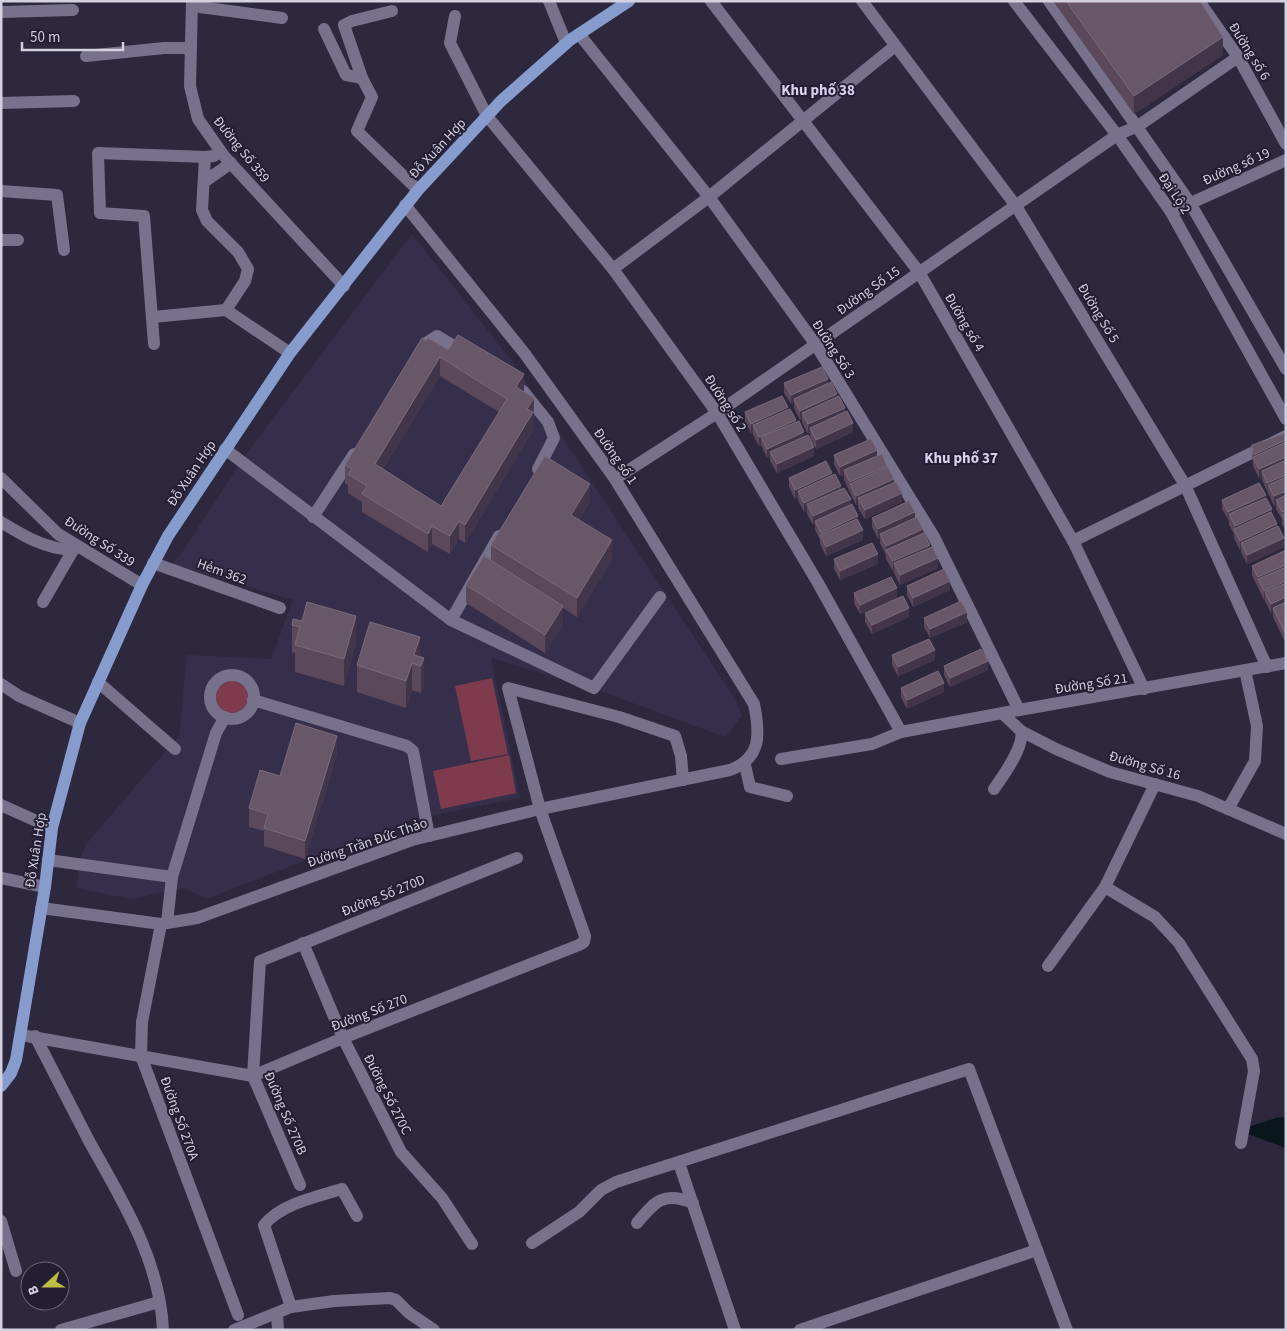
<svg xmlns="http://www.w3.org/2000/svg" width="1287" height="1331" font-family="'Source Sans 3',sans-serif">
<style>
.built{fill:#362f4b}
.green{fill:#7e3b4e}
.water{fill:#09171d}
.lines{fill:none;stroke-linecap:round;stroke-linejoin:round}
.minor{stroke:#77718c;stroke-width:12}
.major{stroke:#879ccd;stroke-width:12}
.wall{fill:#5b485b;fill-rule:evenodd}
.shaded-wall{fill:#433549}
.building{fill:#685769;stroke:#796a7c;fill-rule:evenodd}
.labels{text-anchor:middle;stroke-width:4;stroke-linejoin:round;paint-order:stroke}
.street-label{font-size:14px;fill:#d3d0df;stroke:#231e34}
.neighbourhood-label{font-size:15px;font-weight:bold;fill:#d7d1ef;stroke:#231e34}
</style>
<rect width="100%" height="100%" fill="#2d283e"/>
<!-- built -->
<path class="built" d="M412,234L512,361L735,699L742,716L725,737L603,692L491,658L520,798L413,819L206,899L184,888L130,899L76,888L82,854L88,842L179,736L187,655L271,659L293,600L172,564L181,554L246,454Z"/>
<!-- green -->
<g class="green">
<path d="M492,678L508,754L471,761L455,686Z"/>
<circle cx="232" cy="697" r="16"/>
<path d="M509,755L516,793L441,809L433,771Z"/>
</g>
<!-- water -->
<path class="water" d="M1286,1117V1148L1245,1133L1248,1127L1276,1118Z"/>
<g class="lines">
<!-- minor -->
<g class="minor">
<path d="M192,1L190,86L198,119L224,156L344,286"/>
<path d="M549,1L566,43"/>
<path d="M711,1L919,272L1073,541L1144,689"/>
<path d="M862,1L1016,206L1185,485L1267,667"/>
<path d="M1014,1L1117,135L1171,212L1286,419"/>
<path d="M1049,1L1190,203L1286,369"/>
<path d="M1199,1L1238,57L1286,144"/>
<path d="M192,6L282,18"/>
<path d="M392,11L352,21L344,25L362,78L372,97L357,131L418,190"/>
<path d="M1,12L73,10"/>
<path d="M455,16L450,43L487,116L613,269L717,413L818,583L901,732"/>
<path d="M324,29L346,75L362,78"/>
<path d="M579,34L709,197L816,345L934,537L1019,710"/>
<path d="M86,56L164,48H191"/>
<path d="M1,103L74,101"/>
<path d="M214,156L205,157L202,210L207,221L238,252L248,269L245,281L226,310"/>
<path d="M204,182L231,163"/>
<path d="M1,191L57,195L64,250"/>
<path d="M1171,212L1286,160"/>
<path d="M1,240H18"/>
<path d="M613,269L709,197L895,46"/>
<path d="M153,317L226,310L290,353"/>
<path d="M154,344L144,216L100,213L98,153L205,157"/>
<path d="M421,351L426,343L437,336L465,353"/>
<path d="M523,391L548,422L554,438L538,469"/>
<path d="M225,449L451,620L594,688L660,597"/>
<path d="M1,478L58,534L142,585"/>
<path d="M615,479L717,413L1117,135L1138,126L1238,57"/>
<path d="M313,517L354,454"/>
<path d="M1,522C24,536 45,549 73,550"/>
<path d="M1073,541L1286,436"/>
<path d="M153,563L280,608"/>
<path d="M43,602L76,545"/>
<path d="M451,620L499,536"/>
<circle cx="232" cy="697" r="22"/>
<path d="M98,682L175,749"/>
<path d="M1,684L19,696L80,723"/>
<path d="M253,700L407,746L413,751L429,836"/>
<path d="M1003,714L1021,731L1056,749L1110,772L1198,796L1286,834"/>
<path d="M781,759L872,744L901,732L1019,710L1286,663"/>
<path d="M745,765L750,787L787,796"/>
<path d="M994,789C1003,776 1025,746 1021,731"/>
<path d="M1,805L52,828"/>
<path d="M1228,809L1255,761L1257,726L1245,670"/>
<path d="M48,860L172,877L216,733L225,717"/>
<path d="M1,878L45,887"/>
<path d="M1105,887L1155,917L1179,943L1252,1059L1254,1071L1241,1143"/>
<path d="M41,908L161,924L197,918L412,840L540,809L730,770C762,758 760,733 754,704L615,479L525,354L405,205"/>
<path d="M167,923L172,877"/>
<path d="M161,924L142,1022L141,1056L238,1315"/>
<path d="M303,943L343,1038L401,1152L442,1198L472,1244"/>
<path d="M1048,966L1105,887L1155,784"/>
<path d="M21,1035L253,1076L343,1038L579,945L584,942L585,936L540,809L508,688L619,717L675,736L681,756L683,780"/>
<path d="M35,1036C53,1071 71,1106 89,1141C122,1200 160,1260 163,1330"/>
<path d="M679,1163L735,1330"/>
<path d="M300,1185L253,1076L260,961L517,858"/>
<path d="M1,1221L16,1271"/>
<path d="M637,1223C655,1201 664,1191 693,1203"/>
<path d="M532,1243L579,1212L601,1190L616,1182L969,1069L1067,1330"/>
<path d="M291,1307L264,1225C281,1204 316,1197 342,1189L357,1216"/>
<path d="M277,1314L278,1330"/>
<path d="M61,1330L159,1302"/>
<path d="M234,1330L291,1307L334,1301L390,1298L396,1300L409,1313L434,1330"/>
<path d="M800,1330L1037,1250"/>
</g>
<!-- major -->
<path class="major" d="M1,1086L11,1073L16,1060L45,887L52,828L80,723L142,585L168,536L290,353L418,190L501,101L570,40L629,1"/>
</g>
<!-- wall -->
<g class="wall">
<path d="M1053,1H1200L1223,55L1134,114Z"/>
<path d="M426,341L448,350L524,392L534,416L533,417V430L465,543L459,539L450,554L432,544L428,552L362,512V502L348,493V485L345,483V465ZM440,376L499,412L441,506L383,469Z"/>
<path d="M784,383L828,384L837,397L845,412L853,432L816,449L810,437V433L808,434L802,422V419L800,420L794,408V403L791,404L784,393Z"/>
<path d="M788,410L804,436L814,456L777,473L770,461V457L767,458L761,445L759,446L753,435V432L751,433L745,421V412Z"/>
<path d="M1286,433V532L1282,524V519L1276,509V505L1274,506L1262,480V477L1259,478L1253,466L1252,454V445Z"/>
<path d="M834,455L877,456L887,467L902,502L865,519L858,508V504L856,505L844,480V475L840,476L834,464Z"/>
<path d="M832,476L851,505L858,520L863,540L826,556L820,544V540L815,530V525H813L807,514V511L804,512L798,500V497L795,499L789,487V478Z"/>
<path d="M1266,498L1277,527L1284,547L1247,564L1241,552V549L1240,550L1234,538V534L1229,524V521L1222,509V500Z"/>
<path d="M590,502L579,520L612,559L577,617L563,608V624L545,653L466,603V585L491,560V545Z"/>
<path d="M872,518H915L930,548L938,568L900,585L894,573V570L893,571L886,559V554V555L880,543V538L878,539L872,527Z"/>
<path d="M1286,550L1285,642L1273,617V612L1271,613L1265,601V600H1264L1252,575V566Z"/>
<path d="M834,559L878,564L840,580L834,569Z"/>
<path d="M907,586L950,590L913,607L907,595Z"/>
<path d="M854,593L897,598L860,614L854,603Z"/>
<path d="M865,613L909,617L872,634L865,622Z"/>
<path d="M924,618L967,622L930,638L924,627Z"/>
<path d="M292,625L356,643L344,686L295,672V653L292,652Z"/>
<path d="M892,655L935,660L898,676L892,665Z"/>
<path d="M420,656L424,658V685L421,693L412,690L406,708L357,692V665Z"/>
<path d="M944,666L988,670L950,687L944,675Z"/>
<path d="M901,688L944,692L907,709L901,697Z"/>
<path d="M337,754L305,859L264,846V831L249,827V808L280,776Z"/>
</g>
<!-- shaded-wall -->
<g class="shaded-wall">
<path d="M1223,37V55L1134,114V96Z"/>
<path d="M440,357V376L375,482V464Z"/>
<path d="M524,374V392L516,387Z"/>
<path d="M828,379V388L794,399V403L791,404V395Z"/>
<path d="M837,394V403L802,413V419L800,420V411Z"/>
<path d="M534,398L533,430L465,543V525L527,409Z"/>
<path d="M788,407V416L753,425V432L751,433V424Z"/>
<path d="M845,408V417L810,428V433L808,434V424Z"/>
<path d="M796,420V430L761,437V445L759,446V437Z"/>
<path d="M853,423V432L816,449V440Z"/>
<path d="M804,432V442L770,452V457L767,458V449Z"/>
<path d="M1286,440V449L1253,457V464V455Z"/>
<path d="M814,447V456L777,473V464Z"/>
<path d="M877,450V460L844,470V475L840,476V467Z"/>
<path d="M1286,457V466L1262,471V477L1259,478V469Z"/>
<path d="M887,466V475L850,484V492V482Z"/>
<path d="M832,473V482L798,491V497L795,499V490Z"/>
<path d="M1286,475V484L1268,485L1267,492V483Z"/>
<path d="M894,479V488L858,498V504L856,505V496Z"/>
<path d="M590,484V502L571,533V515Z"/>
<path d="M841,486V495L807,504V511L804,512V503Z"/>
<path d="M1286,491V500H1276V505L1274,506V496Z"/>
<path d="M902,493V502L865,519V510Z"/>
<path d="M1266,495V504L1229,514L1228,521V512Z"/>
<path d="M851,499V509L815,521V525H813V516Z"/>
<path d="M1272,509V519L1235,531V526Z"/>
<path d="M915,512V522L880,534V538L878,539V529Z"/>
<path d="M858,516V525L821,538V533Z"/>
<path d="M459,521V539L450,554V536Z"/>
<path d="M1277,524V533L1241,543V549L1240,550V541Z"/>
<path d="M432,526V544L428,552V534Z"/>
<path d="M923,529V538L886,550V555V546Z"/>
<path d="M863,530V540L826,556V547Z"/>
<path d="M1284,538V547L1247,564V555Z"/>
<path d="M612,540V559L577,617V598Z"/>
<path d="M930,545V554L894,563V570L893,571V561Z"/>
<path d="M878,554V564L840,580V571Z"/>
<path d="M938,558V568L900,585V575Z"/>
<path d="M1286,565V574L1258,580V577Z"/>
<path d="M950,581V590L913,607V598Z"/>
<path d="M1286,581V590L1265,592V600H1264V591Z"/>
<path d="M897,588V598L860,614V605Z"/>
<path d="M1286,597V606L1273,608V612L1271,613V604Z"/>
<path d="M563,606V624L545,653V635Z"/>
<path d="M909,608V617L872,634V625Z"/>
<path d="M967,612V622L930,638V629Z"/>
<path d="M356,616V643L344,686V659Z"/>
<path d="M420,637V664L414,655Z"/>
<path d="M935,650V660L898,676V667Z"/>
<path d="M424,658V685L421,693V666Z"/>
<path d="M988,661V670L950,687V678Z"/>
<path d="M412,663V690L406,708V681Z"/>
<path d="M944,683V692L907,709V700Z"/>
<path d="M337,736V754L305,859V841Z"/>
</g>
<!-- building -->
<g class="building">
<path d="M1066,1H1200L1223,37L1134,96Z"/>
<path d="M458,335L524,374L516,387L534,398L527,409L533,412L465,525L459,521L450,536L432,526L428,534L362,494L367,486L348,474L352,469L345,465L422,338L426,341L428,338L448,350ZM440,357L507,399L441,506L375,464Z"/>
<path d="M822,367L828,379L791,395L784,383Z"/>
<path d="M831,382L837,394L800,411L794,399Z"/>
<path d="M782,396L788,407L751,424L745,412Z"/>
<path d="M839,396L845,408L808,424L802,413Z"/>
<path d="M790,409L796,420L759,437L753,425Z"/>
<path d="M847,411L853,423L816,440L810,428Z"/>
<path d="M799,421L804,432L767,449L761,437Z"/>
<path d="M1286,433V440L1253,455L1252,445Z"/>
<path d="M808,435L814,447L777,464L770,452Z"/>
<path d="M871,439L877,450L840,467L834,455Z"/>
<path d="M1286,442V457L1259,469L1253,457Z"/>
<path d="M882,454L887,466L850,482L844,470Z"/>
<path d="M545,456L590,484L571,515L612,540L577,598L491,545Z"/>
<path d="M1286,460V475L1267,483L1262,471Z"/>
<path d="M826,461L832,473L795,490L789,478Z"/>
<path d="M888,467L894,479L856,496L850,484Z"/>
<path d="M835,474L841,486L804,503L798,491Z"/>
<path d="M1286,477V491L1274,496L1268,485Z"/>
<path d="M896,482L902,493L865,510L858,498Z"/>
<path d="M1259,483L1266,495L1228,512L1222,500Z"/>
<path d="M844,488L851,499L813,516L807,504Z"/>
<path d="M1286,495V510L1282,512L1276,500Z"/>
<path d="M1266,498L1272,509L1235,526L1229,514Z"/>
<path d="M909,501L915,512L878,529L872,518Z"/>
<path d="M852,504L858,516L821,533L815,521Z"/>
<path d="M1271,512L1277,524L1240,541L1234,529Z"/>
<path d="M1286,513V523L1282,515Z"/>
<path d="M917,517L923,529L886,546L880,534Z"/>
<path d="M857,519L863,530L826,547L820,535Z"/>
<path d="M1278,526L1284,538L1247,555L1241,543Z"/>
<path d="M924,533L930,545L893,561L886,550Z"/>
<path d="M872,543L878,554L840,571L834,559Z"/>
<path d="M932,547L938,558L900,575L894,563Z"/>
<path d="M1286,550V565L1258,577L1252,566Z"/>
<path d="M484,556L563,606L545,635L466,585Z"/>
<path d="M1286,567V581L1264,591L1258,579Z"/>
<path d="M944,569L950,581L913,598L907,586Z"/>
<path d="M891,577L897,588L860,605L854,593Z"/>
<path d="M1286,583V597L1271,604L1265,592Z"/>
<path d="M903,596L909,608L872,625L865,613Z"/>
<path d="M961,601L967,612L930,629L924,618Z"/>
<path d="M307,602L356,616L344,659L295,645L300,627L292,625L293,619L302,621Z"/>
<path d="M1286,602V632L1285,633L1273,608Z"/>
<path d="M370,622L420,637L414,655L424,658L421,666L412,663L406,681L357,665Z"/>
<path d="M929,639L935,650L898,667L892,655Z"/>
<path d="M981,649L988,661L950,678L944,666Z"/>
<path d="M938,671L944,683L907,700L901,688Z"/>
<path d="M296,723L337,736L305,841L264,828L268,814L249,808L260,770L280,776Z"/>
</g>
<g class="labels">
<!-- street labels -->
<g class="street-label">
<text transform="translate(1250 51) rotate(58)" y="5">Đường số 6</text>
<text transform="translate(437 148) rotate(-47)" y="5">Đỗ Xuân Hợp</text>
<text transform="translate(242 149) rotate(51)" y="5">Đường Số 359</text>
<text transform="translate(1236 166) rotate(-24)" y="5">Đường số 19</text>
<text transform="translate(1175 193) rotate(56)" y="5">Đại Lộ 2</text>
<text transform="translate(868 290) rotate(-35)" y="5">Đường Số 15</text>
<text transform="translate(1099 313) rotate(59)" y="5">Đường Số 5</text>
<text transform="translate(965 322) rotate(60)" y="5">Đường số 4</text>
<text transform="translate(834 349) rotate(57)" y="5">Đường Số 3</text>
<text transform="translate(726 403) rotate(57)" y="5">Đường số 2</text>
<text transform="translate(616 456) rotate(55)" y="5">Đường số 1</text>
<text transform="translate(191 473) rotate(-56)" y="5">Đỗ Xuân Hợp</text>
<text transform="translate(100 541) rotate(33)" y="5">Đường Số 339</text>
<text transform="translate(222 571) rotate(20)" y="5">Hẻm 362</text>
<text transform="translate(1091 683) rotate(-9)" y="5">Đường Số 21</text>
<text transform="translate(1145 765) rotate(16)" y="5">Đường Số 16</text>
<text transform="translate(367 842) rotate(-19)" y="5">Đường Trần Đức Thảo</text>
<text transform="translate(35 850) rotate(-81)" y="5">Đỗ Xuân Hợp</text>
<text transform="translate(383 895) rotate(-22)" y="5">Đường Số 270D</text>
<text transform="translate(369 1012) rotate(-21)" y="5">Đường Số 270</text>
<text transform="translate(388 1094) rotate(63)" y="5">Đường Số 270C</text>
<text transform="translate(286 1113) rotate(67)" y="5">Đường Số 270B</text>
<text transform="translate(180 1118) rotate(70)" y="5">Đường Số 270A</text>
</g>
<!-- neighbourhood labels -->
<g class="neighbourhood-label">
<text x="818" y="95">Khu phố 38</text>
<text x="961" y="463">Khu phố 37</text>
</g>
</g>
<!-- border -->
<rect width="1287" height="1331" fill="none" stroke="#d3d0df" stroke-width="5"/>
<!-- north arrow -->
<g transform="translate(45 1286) rotate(249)"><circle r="24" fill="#231e34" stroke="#696578"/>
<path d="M0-4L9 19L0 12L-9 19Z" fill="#c0be41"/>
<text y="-8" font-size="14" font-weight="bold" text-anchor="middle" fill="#d3d0df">B</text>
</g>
<!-- scale -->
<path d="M22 42v8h101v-8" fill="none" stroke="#d3d0df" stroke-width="2.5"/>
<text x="30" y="42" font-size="15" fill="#d3d0df" stroke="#231e34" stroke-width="4" paint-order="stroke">50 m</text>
</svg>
